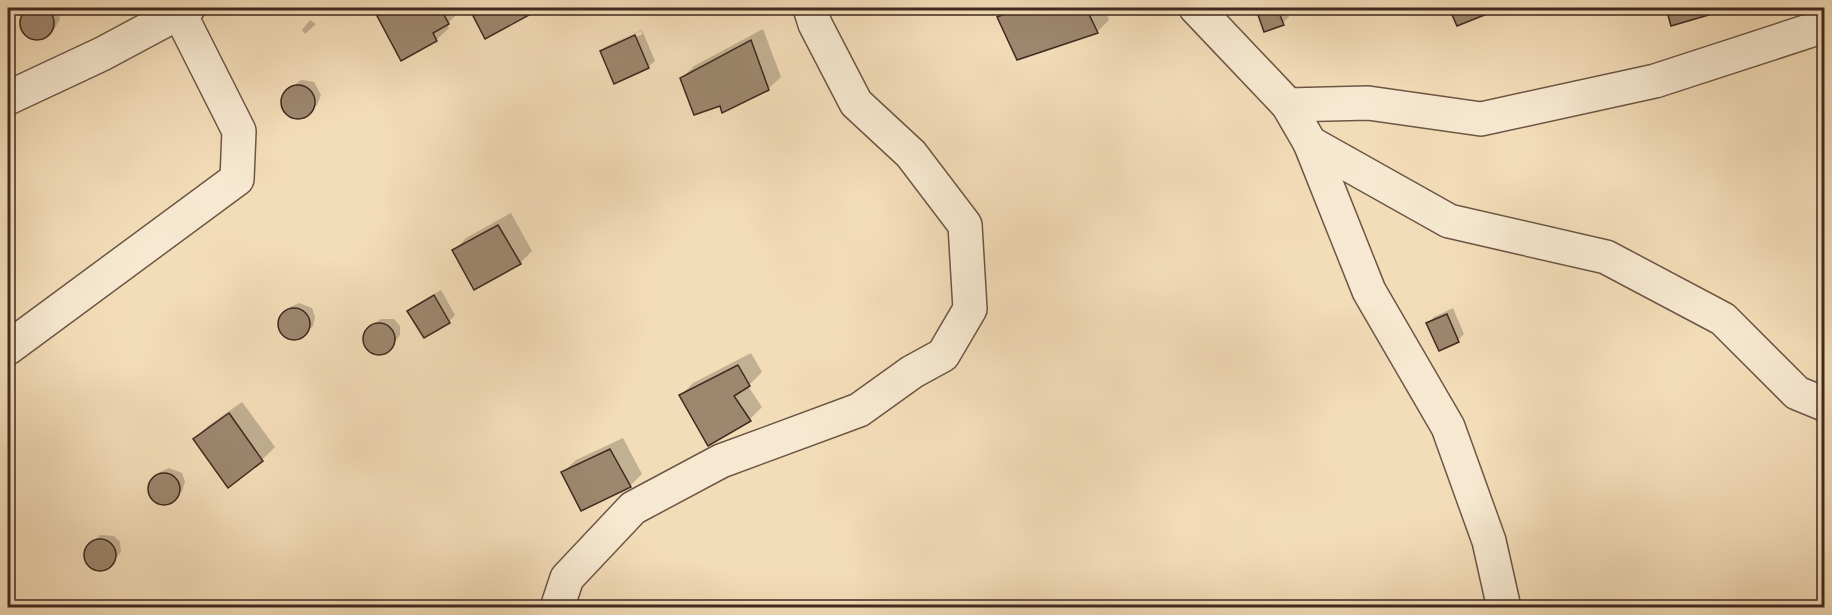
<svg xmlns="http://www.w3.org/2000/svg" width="1832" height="615" font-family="Vollkorn,serif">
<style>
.shadow{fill:#0003;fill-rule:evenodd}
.building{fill:#9d876f;stroke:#40291f;stroke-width:1.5}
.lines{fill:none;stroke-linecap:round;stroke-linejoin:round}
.minor-casing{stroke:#6d5645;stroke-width:36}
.minor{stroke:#f7e9d1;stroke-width:33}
</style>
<rect width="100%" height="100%" fill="#f3ddb8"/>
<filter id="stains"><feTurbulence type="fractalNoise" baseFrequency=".00333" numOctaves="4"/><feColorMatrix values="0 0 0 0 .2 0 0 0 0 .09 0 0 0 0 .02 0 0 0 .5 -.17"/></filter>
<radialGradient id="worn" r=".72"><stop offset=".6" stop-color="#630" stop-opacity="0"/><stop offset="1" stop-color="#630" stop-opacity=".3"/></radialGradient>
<!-- shadow -->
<g class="shadow">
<path d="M29,8L58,9L60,19L55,28L43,38L33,39L23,33L21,28L22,17Z"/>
<path d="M381,8H459L460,11L447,24L449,28L436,40L376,12Z"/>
<path d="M470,8H536L530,13L485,37Z"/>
<path d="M955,8H971L961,10Z"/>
<path d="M1008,8H1104L1109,20L1097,32L999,17Z"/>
<path d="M1263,8H1286L1289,17L1283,23L1258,12Z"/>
<path d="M1451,8H1498L1458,24Z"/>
<path d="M1668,8H1723L1721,10L1672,24Z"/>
<path d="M310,20L316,24L305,34L302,30Z"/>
<path d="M763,29L781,77L768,89L720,104L681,79L694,66Z"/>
<path d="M642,30L655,61L648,67L601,51L608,45ZM641,31L643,34L607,49V46Z"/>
<path d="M303,80L314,82L321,95L317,105L301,117L288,113L283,104L285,94L299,81Z"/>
<path d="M511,213L532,251L520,263L454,251L466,238Z"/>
<path d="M441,290L455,315L449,322L409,311L416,305Z"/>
<path d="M299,303L312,308L315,317L313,326L306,333L293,339L282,332L280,323L284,314L291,307Z"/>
<path d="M1453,308L1464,334L1458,340L1428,323L1434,317Z"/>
<path d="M380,319H394L400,326V335L394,343L383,352H374L367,346L365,337L366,333Z"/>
<path d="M751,353L762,372L748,386L762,407L750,419L681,395L693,383Z"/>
<path d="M242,402L275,447L262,460L228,486L195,439L208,426Z"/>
<path d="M623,438L642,474L630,486L563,472L576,460Z"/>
<path d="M169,468L182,473L185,482L182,491L168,503H158L151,497L149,488L153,479L160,472Z"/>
<path d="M100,535L114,536L120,542L121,552L108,567L94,568L88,562L85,554L87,549Z"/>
</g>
<!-- building -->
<g class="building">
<circle cx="37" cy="23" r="17"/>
<path d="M382,8H419L421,11L428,8H440L449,24L433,33L437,41L401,61L375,12Z"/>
<path d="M469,8H528L531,14L485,39Z"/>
<path d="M1020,8H1086L1098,33L1017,60L997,17Z"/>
<path d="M1268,8H1277L1284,25L1264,32L1257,12Z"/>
<path d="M1449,8H1502L1457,26Z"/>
<path d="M1666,8H1720L1722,11L1671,26Z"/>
<path d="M635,35L649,68L614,84L600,51Z"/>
<path d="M751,40L769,90L722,113L720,106L694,115L680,78Z"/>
<circle cx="298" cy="102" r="17"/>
<path d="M498,225L521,264L474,290L452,250Z"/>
<path d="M434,295L450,323L424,338L407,311Z"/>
<circle cx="294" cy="324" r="16"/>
<path d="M1447,314L1459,342L1439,351L1426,323Z"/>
<circle cx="379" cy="339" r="16"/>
<path d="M738,365L750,386L734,396L751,421L708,446L679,395Z"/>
<path d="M229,413L263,461L228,488L193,439Z"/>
<path d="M610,449L631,487L581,511L561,472Z"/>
<circle cx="164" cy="489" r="16"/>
<circle cx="100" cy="555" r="16"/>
</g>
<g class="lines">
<!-- minor casing -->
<g class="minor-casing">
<g id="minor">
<path d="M1196,8L1288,105L1310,143L1369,291L1448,427L1489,541L1504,608"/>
<path d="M8,98L102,54L188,8"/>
<path d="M1288,105L1368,103L1481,119L1655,81L1824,26"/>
<path d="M1310,143L1449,221L1606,257L1723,319L1797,393L1824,404"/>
<path d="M8,348L237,179L239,131L179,12"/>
<path d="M557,608L567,578L633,508L721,461L859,410L912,372L943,355L970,309L965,225L911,154L856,103L815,24L810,8"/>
</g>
</g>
<!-- minor -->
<use href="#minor" class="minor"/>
</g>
<!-- margin -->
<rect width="1832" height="615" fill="none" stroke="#f3ddb8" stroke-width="30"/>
<rect x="9" y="9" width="1814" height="597" fill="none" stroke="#40291f" stroke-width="3"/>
<rect x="15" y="15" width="1802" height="585" fill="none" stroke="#40291f" stroke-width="1.5"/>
<rect width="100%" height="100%" filter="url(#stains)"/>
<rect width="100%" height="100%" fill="url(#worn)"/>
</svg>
